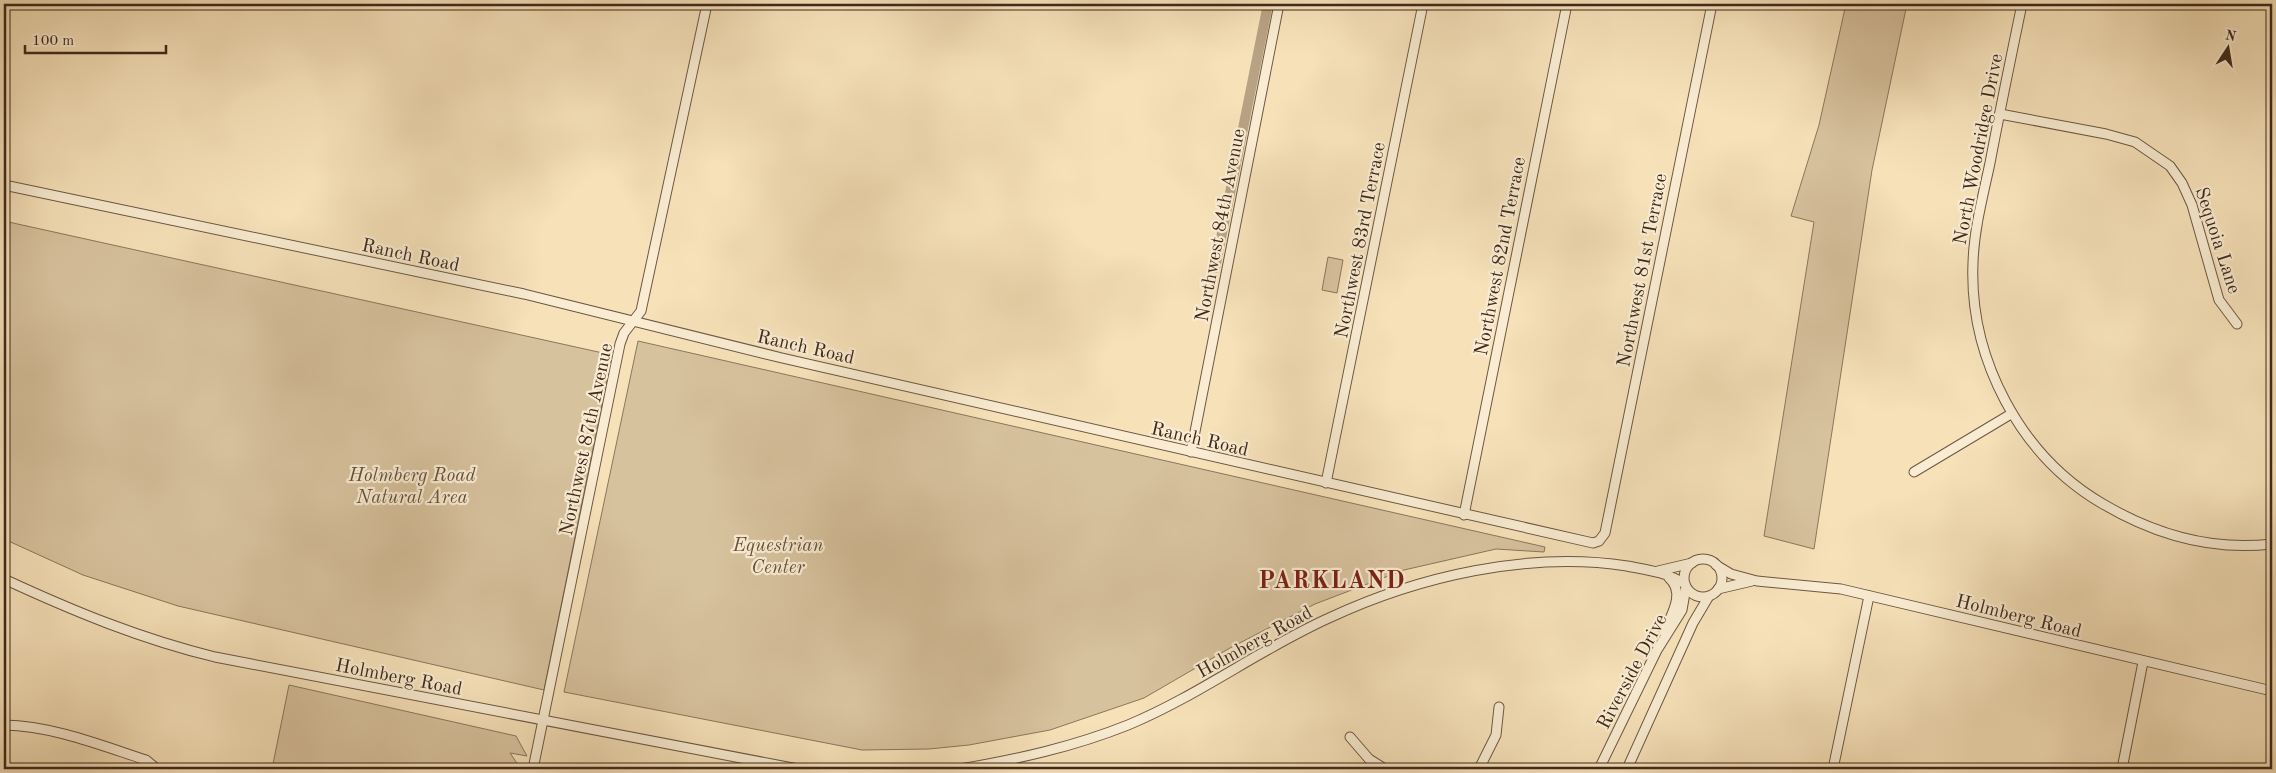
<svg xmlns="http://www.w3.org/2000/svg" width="2276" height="773" font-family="'Old Standard TT',serif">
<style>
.green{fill:#d7c29e;stroke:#8b765d}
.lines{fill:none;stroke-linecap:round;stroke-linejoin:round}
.canal{stroke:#b8a284;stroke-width:10}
.minor-casing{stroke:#6d5743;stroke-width:11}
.minor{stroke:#f9ecd2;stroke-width:9}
.labels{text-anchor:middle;stroke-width:4.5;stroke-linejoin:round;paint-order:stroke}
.street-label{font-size:19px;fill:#3f291c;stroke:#f9ecd2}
.park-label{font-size:19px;font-style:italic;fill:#654f3c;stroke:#f9ecd2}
.district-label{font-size:24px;font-weight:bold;letter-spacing:1px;fill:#7a1f14;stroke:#f9ecd2}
</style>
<rect width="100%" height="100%" fill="#f6e1b9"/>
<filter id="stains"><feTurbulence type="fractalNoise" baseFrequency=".004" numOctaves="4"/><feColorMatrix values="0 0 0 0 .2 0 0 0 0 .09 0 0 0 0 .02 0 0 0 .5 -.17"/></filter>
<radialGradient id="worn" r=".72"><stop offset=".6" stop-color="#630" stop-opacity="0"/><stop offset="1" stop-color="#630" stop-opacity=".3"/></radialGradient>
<!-- green -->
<g class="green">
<path d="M1846,4H1907L1872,170L1814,549L1764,536L1814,222L1791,216L1819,125Z"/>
<path d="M4,221L612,355L544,690L178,606L83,575L4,539Z"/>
<path d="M1328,257L1343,260L1337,293L1322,290Z"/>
<path d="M638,341L1545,547L1544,552L1496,549L1404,570L1315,604L1230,648L1144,698L1050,730L969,745L929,749L862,750L564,692Z"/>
<path d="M289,685L516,736L527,756L510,753L521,769H272Z"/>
</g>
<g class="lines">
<!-- canal -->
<path class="canal" d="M1215,268L1268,4"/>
<!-- minor casing -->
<g class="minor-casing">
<g id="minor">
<path d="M2022,4C2011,57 2000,110 1990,163C1983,196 1974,229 1973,263C1969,358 2020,456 2103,504C2154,534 2212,551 2272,544"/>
<path d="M2000,114L2106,134L2135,142L2170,166L2182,183L2192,205L2219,300L2237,324"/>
<path d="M4,185L524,294L782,358L1593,543L1599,541L1605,533L1712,4"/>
<path d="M1191,452L1279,4"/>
<path d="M1914,472L2011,414"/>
<path d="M1326,483L1423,4"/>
<path d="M1464,515L1567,4"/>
<circle cx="1703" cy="578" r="19"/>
<path d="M1716,565L1731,574L1757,581L1841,589L2272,691"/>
<path d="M1658,571L1692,563"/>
<path d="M4,579C73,611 141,639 215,657L798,769"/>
<path d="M1718,589L1752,581"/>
<path d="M1664,632C1671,615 1686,593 1669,578"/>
<path d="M4,725C53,726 100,745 146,760L157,769"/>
<path d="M1350,737L1369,759L1385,769"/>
<path d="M533,769L620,344L624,333L641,311L707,4"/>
<path d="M960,769C1018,759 1073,747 1128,725C1198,696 1260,649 1329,618C1419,576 1529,551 1627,566C1648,570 1666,572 1685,584"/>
<path d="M1479,769L1496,735L1499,707"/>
<path d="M1599,769L1657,650L1682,610L1686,587"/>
<path d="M1627,769L1693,623L1709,596"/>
<path d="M1833,769L1869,596"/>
<path d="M2122,769L2143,662"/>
</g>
</g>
<!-- minor -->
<use href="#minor" class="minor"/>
</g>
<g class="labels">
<!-- street labels -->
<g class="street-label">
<text transform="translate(1977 149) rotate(-79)" y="7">North Woodridge Drive</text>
<text transform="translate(1219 225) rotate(-79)" y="7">Northwest 84th Avenue</text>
<text transform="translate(1359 240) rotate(-79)" y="7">Northwest 83rd Terrace</text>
<text transform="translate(2219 240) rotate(72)" y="7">Sequoia Lane</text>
<text transform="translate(411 254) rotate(12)" y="7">Ranch Road</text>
<text transform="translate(1499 256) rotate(-79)" y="7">Northwest 82nd Terrace</text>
<text transform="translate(1641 270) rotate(-79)" y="7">Northwest 81st Terrace</text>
<text transform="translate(806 346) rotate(13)" y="7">Ranch Road</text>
<text transform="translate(1200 438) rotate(13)" y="7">Ranch Road</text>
<text transform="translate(585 439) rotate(-78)" y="7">Northwest 87th Avenue</text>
<text transform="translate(2019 615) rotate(14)" y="7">Holmberg Road</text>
<text transform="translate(1254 641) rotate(-29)" y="7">Holmberg Road</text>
<text transform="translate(1631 671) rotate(-62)" y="7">Riverside Drive</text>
<text transform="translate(399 676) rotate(11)" y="7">Holmberg Road</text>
</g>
<!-- park labels -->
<g class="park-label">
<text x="412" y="481">Holmberg Road<tspan x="412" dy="22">Natural Area</tspan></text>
<text x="778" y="551">Equestrian<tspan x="778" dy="22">Center</tspan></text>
</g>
<!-- district labels -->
<g class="district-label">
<text x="1332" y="588">PARKLAND</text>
</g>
</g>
<!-- margin -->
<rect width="2276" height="773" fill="none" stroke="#f6e1b9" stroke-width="20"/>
<rect x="5" y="5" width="2266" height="763" fill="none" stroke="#3f291c" stroke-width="2.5"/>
<rect x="10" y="10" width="2256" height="753" fill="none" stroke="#3f291c"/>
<!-- north arrow -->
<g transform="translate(2228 48) rotate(12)" stroke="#f9ecd2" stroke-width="4" paint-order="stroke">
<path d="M0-4L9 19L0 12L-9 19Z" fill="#3f291c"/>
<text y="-8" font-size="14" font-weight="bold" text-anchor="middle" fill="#3f291c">N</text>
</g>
<!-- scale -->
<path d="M25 45v8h141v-8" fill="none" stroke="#3f291c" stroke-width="2.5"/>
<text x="32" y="45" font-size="15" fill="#3f291c" stroke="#f9ecd2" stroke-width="4" paint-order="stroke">100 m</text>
<rect width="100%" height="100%" filter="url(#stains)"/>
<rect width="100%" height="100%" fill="url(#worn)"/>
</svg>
